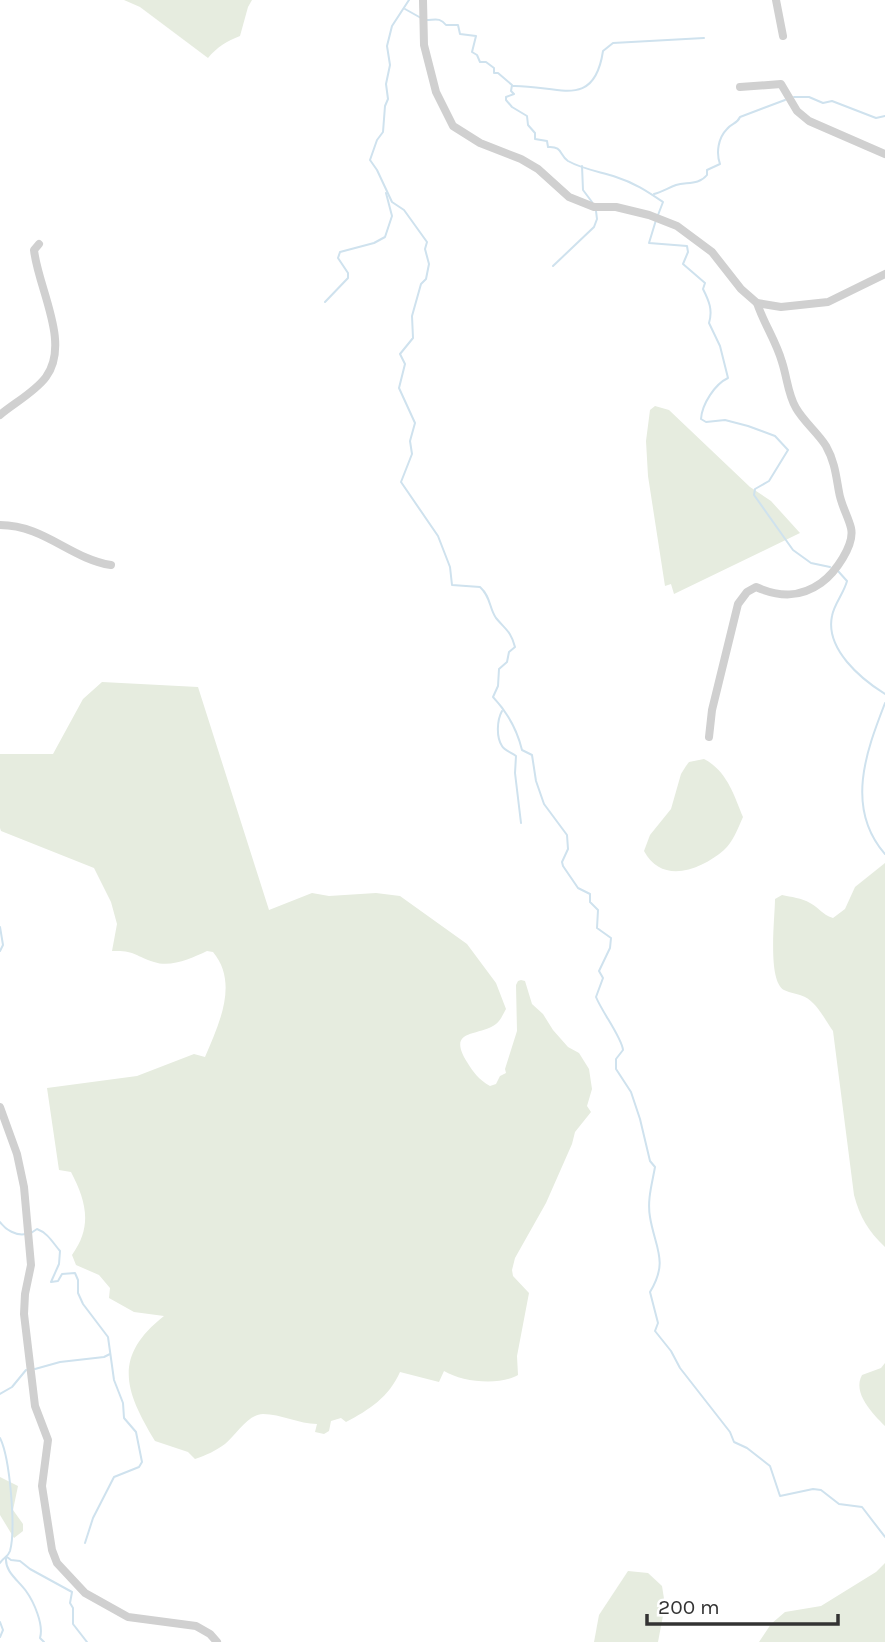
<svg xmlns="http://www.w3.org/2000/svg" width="885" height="1642" font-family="Karla,sans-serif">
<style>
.green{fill:#e6ecdf}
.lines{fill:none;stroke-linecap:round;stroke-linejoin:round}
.stream{stroke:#cfe2ee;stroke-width:2}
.minor{stroke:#d0d0d0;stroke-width:8}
</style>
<rect width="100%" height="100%" fill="#fff"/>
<!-- green -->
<g class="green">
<path d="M124,0H252L248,7L240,36C227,41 217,47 208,58L140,7Z"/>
<path d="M655,406L669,410L750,487L771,501L800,533L674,594L671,584L665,586L648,476L646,441L650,410Z"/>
<path d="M102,682L198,687L269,910L312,893L329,896L376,893L400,896L467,944L496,983L506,1009C503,1014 501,1020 496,1024C479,1037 446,1028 467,1062C474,1073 478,1079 490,1086L496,1084L500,1076L506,1073L505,1069L517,1031L516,985L518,981L521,980L525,981L532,1004L543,1014L553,1030L568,1047L579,1053L589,1069L592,1089L587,1106L591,1112L575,1132L572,1144L546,1203L515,1258L512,1270L513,1276L529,1293L517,1356L518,1375C499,1386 462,1382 444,1371L439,1382L400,1372C389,1397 369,1410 346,1422L341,1418L331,1421L329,1431L324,1434L315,1432L317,1424C299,1424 281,1414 263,1414C248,1414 236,1435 225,1444C215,1451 207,1455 195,1459L188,1452L155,1441C125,1391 112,1357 164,1316L134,1312L109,1298L110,1288L99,1275L76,1265L72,1255C93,1226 86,1201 71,1172L59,1170L47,1088L137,1076L194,1054L205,1057C219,1024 239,983 213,952L207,951C192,958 171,968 154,962C135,956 135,950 112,951L117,924L111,902L94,868L1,831L0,828V754H53L83,699Z"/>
<path d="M704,759C727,771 734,795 743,817C738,828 733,842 724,850C701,870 662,885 644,851L650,835L671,809L681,774L686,766L689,762Z"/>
<path d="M885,863V1247C868,1231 860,1217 854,1195L833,1031C825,1020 818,1004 805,997C799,994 790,993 784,990C767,980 775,918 775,899L782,895C791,897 802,898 810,903C820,908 821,914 833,918L845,909L855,887Z"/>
<path d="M885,1363V1426C873,1414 852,1393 862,1375L881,1368Z"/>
<path d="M0,1477L18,1486L13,1510L23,1524V1531L14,1538L0,1515Z"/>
<path d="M885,1563V1642H759L771,1624L785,1612L821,1606L876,1572Z"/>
<path d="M628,1571L648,1573L662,1586L665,1605L658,1642H594L599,1615Z"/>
</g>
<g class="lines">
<!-- stream -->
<g class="stream">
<path d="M409,0L392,26L387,46L390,65L386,84L388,99L385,106L383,132L377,140L370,160L377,170L392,202L404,210L427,242L425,249L429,264L426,279L421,284L412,316L413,338L400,354L405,364L399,388L415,423L410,441L412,454L401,482L438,536L450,567L452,585L480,587C491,597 489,608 496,618C505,629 511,631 515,647L509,652L507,662L499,669L498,686L493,697C507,712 517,729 522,750L532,755L536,781L544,804L567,835L568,849L562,862L563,866L578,888L590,894V902L598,910L597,928L611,938L610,948L599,971L603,978L596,997C602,1012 622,1038 623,1050L616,1059V1069L631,1092L640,1119L650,1161L655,1167C652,1184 647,1200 650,1217C655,1248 669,1261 650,1292L658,1323L655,1331L671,1351L680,1368L730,1432L734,1442L747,1448L770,1466L780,1496L813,1489L821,1490L839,1504L862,1507L885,1537"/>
<path d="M405,9L421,18"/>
<path d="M426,20C435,20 440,17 446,25H458L460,34L476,36L472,52L477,55L480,62H486L494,68V73H498L512,85L511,91L514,94L506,97V100L512,107L527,116L528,125L535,133V139L547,141L548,147C563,146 559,155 568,161C582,169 601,172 616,177C635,183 648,192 663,202L658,215"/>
<path d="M513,86C557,85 594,111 603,51L613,43L704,38"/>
<path d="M794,97H809L823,103L832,101L876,118L885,116"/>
<path d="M582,166L583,190L592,202"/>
<path d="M654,194C662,192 668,188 676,185C687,182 699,185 707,175V170L720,164C716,153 718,138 727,129C732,123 737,124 740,117L785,100"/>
<path d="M656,220L649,243L687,246L688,252L683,264L705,283L703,289C709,301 713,310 709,323L720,346L728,378C715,384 702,404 701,419L706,422L725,420L748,426L775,436L788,450L769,481L755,489L754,495L793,550L811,563L830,567"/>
<path d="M553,266L594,227L597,219L596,211"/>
<path d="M325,302L348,278V273L338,258L340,252L374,243L385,237L392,216L386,193"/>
<path d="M838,571L847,581C844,593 834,604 832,616C825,649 861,679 885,694"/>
<path d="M885,703C866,752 845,808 885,854"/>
<path d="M502,711C497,720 496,737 502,746C504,750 512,753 516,756L515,773L521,823"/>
<path d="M0,927L3,945L0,951"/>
<path d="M0,1222C6,1230 16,1236 26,1234"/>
<path d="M31,1233L37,1229C48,1233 53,1243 60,1251L59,1264L51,1282L58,1281L62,1274L75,1273L78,1280V1293L83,1304L108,1337L114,1380L123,1403L124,1418L136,1432L142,1462L139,1467L114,1477L93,1518L85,1543"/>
<path d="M35,1369L60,1362L104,1357L110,1354"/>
<path d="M0,1394L12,1387L26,1370"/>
<path d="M0,1438C10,1458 16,1529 10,1551C8,1557 4,1557 0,1563"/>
<path d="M7,1557L11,1560L20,1561L30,1569L72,1592L70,1603L73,1608V1624L87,1642"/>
<path d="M6,1558C5,1572 18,1580 26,1591C34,1602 44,1625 40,1638L44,1642"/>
<path d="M0,1622L3,1630L0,1637"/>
</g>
<!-- minor -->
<g class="minor">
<path d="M423,0L424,45L436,92L453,126L480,143L521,159L538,169L569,197L594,207H616L649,215L677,226L712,252L741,289L757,303L781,307L828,302L885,274"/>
<path d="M776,0L783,36"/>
<path d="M740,87L781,84L797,111L809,121L885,154"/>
<path d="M0,415C14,403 35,392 46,377C71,343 38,288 34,250L39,244"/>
<path d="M0,525C44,525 71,559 111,565"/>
<path d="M709,737L712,710L738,604L747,592L756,587C779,597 800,598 821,583C835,573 855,545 851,528C848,516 841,505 839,492C836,476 835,462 826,446C818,433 804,422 796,408C788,395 787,377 782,362C776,341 764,324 757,303"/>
<path d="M0,1107L17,1154L24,1187L31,1265L25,1294L24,1314L35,1406L48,1440L42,1486L52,1550L57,1563L85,1593L128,1617L196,1626L210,1634L217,1642"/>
</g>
</g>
<!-- scale -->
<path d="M647 1614v10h191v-10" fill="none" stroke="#333333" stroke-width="3.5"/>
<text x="658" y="1614" font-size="21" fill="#333333" stroke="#ffffff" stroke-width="5" paint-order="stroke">200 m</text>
</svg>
